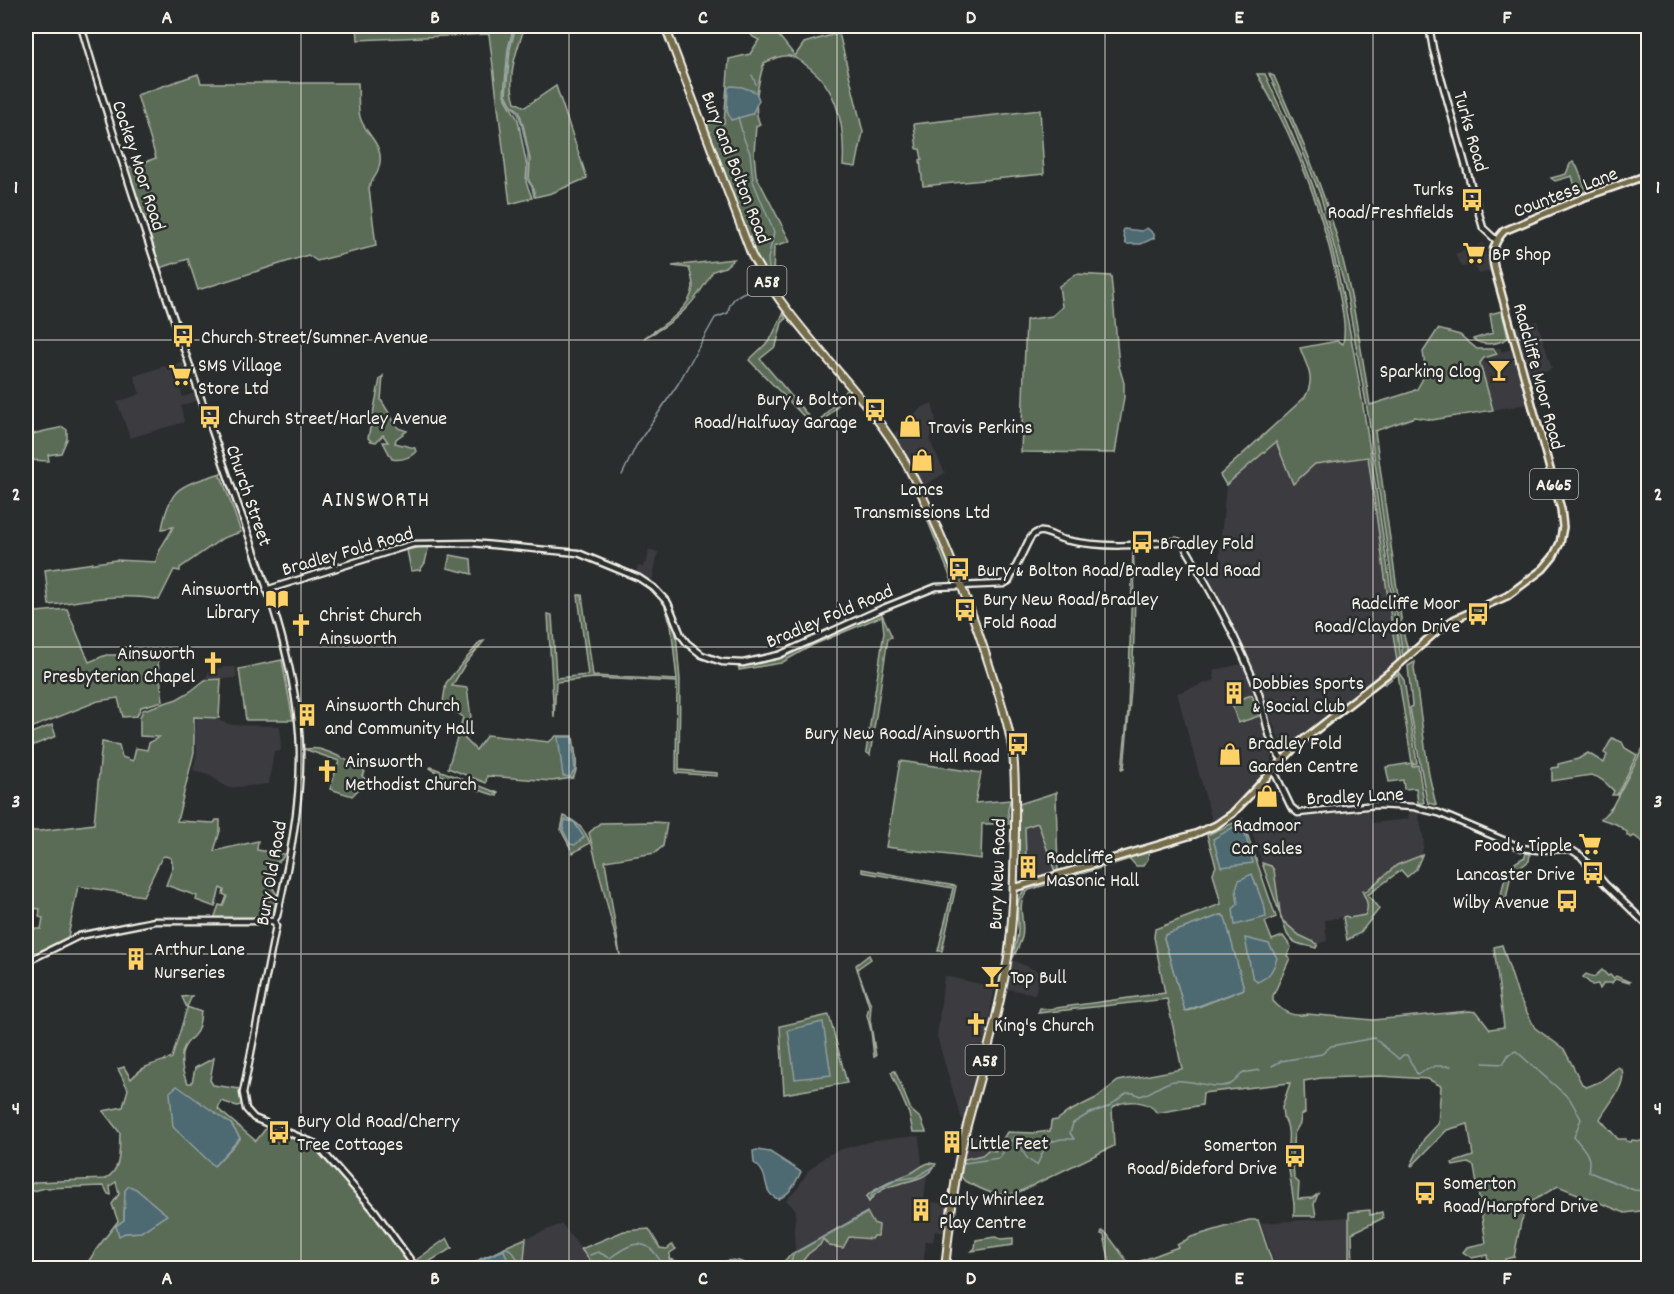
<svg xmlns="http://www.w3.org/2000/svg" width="1674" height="1294" font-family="Dekko,sans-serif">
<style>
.built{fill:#3a3a40;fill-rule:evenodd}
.green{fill:#5a6c57;stroke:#a7aea0;stroke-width:1.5;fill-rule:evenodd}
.water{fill:#4d6972;stroke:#909fa1;stroke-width:1.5}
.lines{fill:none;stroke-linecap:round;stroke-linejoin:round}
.stream{stroke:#909fa1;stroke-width:1.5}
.tertiary-casing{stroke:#f4f1e8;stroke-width:9}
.secondary-casing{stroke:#f4f1e8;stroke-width:9}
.primary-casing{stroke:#f4f1e8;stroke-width:10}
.trunk-casing{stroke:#f4f1e8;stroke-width:10}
.tertiary{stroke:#2a2d2e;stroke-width:4.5}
.secondary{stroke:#2a2d2e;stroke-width:4.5}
.primary{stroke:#746c4b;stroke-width:5}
.trunk{stroke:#746c4b;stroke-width:6}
.grid{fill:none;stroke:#f4f1e8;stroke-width:1.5;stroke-opacity:0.55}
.labels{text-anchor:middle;stroke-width:5;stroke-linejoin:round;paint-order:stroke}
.shield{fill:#2a2d2e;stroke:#b7b6b0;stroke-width:1.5}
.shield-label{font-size:18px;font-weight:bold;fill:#f4f1e8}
.street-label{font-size:20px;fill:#f4f1e8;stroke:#2a2d2e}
.poi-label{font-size:20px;fill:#f4f1e8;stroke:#2a2d2e;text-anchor:start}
.quarter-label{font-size:22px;letter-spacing:1.5px;fill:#f4f1e8;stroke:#2a2d2e}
.neatline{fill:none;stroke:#f4f1e8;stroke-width:2}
.grid-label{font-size:20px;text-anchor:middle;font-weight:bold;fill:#f4f1e8}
</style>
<rect width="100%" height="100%" fill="#2a2d2e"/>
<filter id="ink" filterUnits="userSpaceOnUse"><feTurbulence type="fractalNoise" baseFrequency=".0167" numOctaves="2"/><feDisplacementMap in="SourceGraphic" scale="12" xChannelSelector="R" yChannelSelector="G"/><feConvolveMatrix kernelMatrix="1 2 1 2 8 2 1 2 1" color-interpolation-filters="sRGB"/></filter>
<g filter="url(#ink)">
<!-- built -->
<g class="built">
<path d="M1483,243L1491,271L1479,274L1474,265L1461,267L1455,254Z"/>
<path d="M1537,321L1552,368L1529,378L1515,327Z"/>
<path d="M1500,347L1502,352L1512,349L1528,404L1493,410L1480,363L1483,358L1497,354L1494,349Z"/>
<path d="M184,362L189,378L178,382L183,397L195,393L199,400L181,406L184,422L130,438L117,402L140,394L134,376L165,366L167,369Z"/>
<path d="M932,403L937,425L929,439L945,473L924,486L893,434L899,430L898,427L923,407Z"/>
<path d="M1276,442L1315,464L1368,457L1397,662L1325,716L1285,750L1281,745L1252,668L1207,574L1218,568L1226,485Z"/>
<path d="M649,549L658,552L652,582L635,574L638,566L643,567L644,563H647Z"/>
<path d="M1242,664L1263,719L1271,749V765L1231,809L1212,821L1177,693L1215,680L1213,670Z"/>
<path d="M224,667H236L237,678L205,680L209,670Z"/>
<path d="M196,717L219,718L218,720L232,725L280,726L281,751H274L269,784L228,788L209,775L193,770L197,752L195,738Z"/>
<path d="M1369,809L1372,823L1408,819L1409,809L1418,810L1424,841L1422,855L1397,865L1365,893L1379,909L1360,933L1347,940L1343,917L1325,920L1327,941L1318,944L1299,935L1281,919L1274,870L1271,866L1262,863L1250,825Z"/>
<path d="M1038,823L1055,872L1025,879L1020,873L1019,857L1026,855L1025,827Z"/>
<path d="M1012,960L1040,972L1035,994L1006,989Z"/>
<path d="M944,976L995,987L986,1037L964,1119H962L957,1105L937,1037Z"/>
<path d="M991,1134L992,1137L988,1150L982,1155L964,1159L969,1138Z"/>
<path d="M919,1136L922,1164L914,1172L903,1175L873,1194L897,1183L927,1175L924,1201L948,1204L945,1233L935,1231L933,1242L926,1241L923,1268H797L808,1254L820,1245L823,1240L795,1254L794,1228L796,1210L786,1200L797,1189L808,1171L827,1155L842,1149L876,1140ZM868,1213L873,1223L871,1239L848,1236L844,1246L823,1239Z"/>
<path d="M1349,1217V1268H1276L1261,1223Z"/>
<path d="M562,1224L590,1261L602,1263L612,1268H520L521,1260H524L526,1238Z"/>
</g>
<!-- green -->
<g class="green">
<path d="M357,26H514L508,49L504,95L518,120L527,167L526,182L532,198L510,204L489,34L358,40Z"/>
<path d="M516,26H525C517,50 506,76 515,102L525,107L556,86L587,178L552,193L535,197L533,187L529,181L530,160L524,129L519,111L511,104L506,94L510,49Z"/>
<path d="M744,26H771L795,56L804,43L839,33L863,132L856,167L843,165C845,129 839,91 810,68C791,53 786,52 764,63C759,79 752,109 760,124L756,126L754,153L756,175L790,241L774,246L773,280L755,255L707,125L717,121L724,123L729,59L750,54L759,40L753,37Z"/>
<path d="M198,74L201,83H358C359,94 357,111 361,120C368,137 385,146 379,167C378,175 371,180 369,188L376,246L317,261L308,255L198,290L188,259L160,268L127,168L156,158L137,95Z"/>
<path d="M1257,74H1265C1287,124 1311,173 1326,225C1340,275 1349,326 1358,376C1374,470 1387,565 1401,659L1397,662L1368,457L1315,464L1293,484L1276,442L1226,485L1220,475L1305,397C1316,378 1307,367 1300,348L1337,341L1343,344C1346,328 1343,314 1340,298C1327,220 1297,142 1257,74Z"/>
<path d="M1269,74L1274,76C1296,127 1320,179 1336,234C1352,290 1361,347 1370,405L1411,392L1417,389L1426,373L1423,352L1438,329L1460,335L1477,349H1494L1497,354L1484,358L1480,363L1493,410L1432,420L1415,417L1375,431L1403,632L1409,653L1403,657L1368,414L1347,295L1321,197L1294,129Z"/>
<path d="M1040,110L1044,174L923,186L920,160L922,159L920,149H917L914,124Z"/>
<path d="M1573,162L1577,167L1587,191L1577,194L1572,176L1555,181L1551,178L1566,174L1570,164Z"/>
<path d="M734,259L725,267L713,271C695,303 677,322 644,338C661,326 691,310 693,287C693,281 691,274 689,268L672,266Z"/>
<path d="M1076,274L1111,276L1119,366L1124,383V397L1115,453L1021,452L1026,320L1052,316L1062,307L1059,286Z"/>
<path d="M1502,311L1508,338C1498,344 1483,347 1473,339L1493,333L1490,314Z"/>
<path d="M783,314L786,319L782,323L776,346L760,359L816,425L847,389L850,392L816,429L749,360L770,340Z"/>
<path d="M383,376L381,400L398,428L407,431L396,439L395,443L415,448L416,452C409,458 402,461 392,459L383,442H388L383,435L376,442L371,441L368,438L380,379Z"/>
<path d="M63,427L67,430V439L61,453L48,455L49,461L26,460V437C41,430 48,431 63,427Z"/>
<path d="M221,473L220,477L222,478L241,532L223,538L180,568V571L174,570L159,600C124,592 85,601 49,605L45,570L116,560L156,562C158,548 167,540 173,527L162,529C170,485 181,486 221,473Z"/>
<path d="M919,499L943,546L955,576L952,581Z"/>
<path d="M429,545L425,563L420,570L411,571L407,550Z"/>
<path d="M1133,548C1138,621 1131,695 1124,768L1122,769L1128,711Z"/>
<path d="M450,555L471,559L472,574L447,568Z"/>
<path d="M578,595H582L593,676L677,680L671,625L664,604L676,633L680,680L679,770L717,773V776L676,773L677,682L594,678L556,682L554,718L548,614L552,615L556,678L588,675Z"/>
<path d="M67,609L89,662L106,655H157L163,701L141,707L137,716L123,717L118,698L98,701L26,730V613Z"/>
<path d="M881,612L892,637L888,638L870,755L866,752L884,632L882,616L813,645L781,663L739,670V665L774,660Z"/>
<path d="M484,641L465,664L452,686L467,688L471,718L465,739L476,750L487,735L549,742L556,736H573C574,748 580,768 573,778L552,781L487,776L486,783L448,768L463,717L443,702L446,683L480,642Z"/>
<path d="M282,660L293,720H246L239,669Z"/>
<path d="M1415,662L1414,668L1429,775L1436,805L1428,803L1426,796L1410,708L1412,706L1408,666Z"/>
<path d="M1396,669L1404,680L1417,763L1412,764V766L1418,765L1424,803H1418L1416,788L1404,789L1403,780L1389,782L1386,767L1412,763L1398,674L1385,684L1381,683Z"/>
<path d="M221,679L219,718L194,717V752L177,821L214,823L216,820H220V831L214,851L258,841L257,850L285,854L281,860L273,865L270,883L277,895L273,916L268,919H214L219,905L223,906L227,896L223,894L224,890L220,888L215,907L196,900L197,896L166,885L173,867L171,858L165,856L162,857L143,896L78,886L68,937L26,958L28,929H41L43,918L39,917L40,909L31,908L33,895L26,897V831H40L94,824L102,742L119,745L122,757L133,761L136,748L147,750L149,743L159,737L140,736V717L143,710L177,699L191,691L205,680Z"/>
<path d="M1252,695L1259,716L1238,723L1231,702Z"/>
<path d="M52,725L56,736L27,748L26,735Z"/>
<path d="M1612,738L1622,742L1625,748L1637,755L1617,795H1612L1614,791C1607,784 1601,777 1591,775L1552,781V768L1558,767V764L1578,759L1588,753L1604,763L1607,755L1604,753Z"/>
<path d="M1643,748L1648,750V758L1643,771L1648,774L1647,845L1634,836L1631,838L1627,835V832L1616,824L1601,819L1612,807Z"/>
<path d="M304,749C309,749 315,748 319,749C331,752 357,764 365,772L362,776L367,781L352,796L330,789L339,761Z"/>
<path d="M900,761L981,773L975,803L1010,800L1008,810L1009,824H982L981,859L886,847Z"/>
<path d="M431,767L498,793L497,796L449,780L430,768Z"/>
<path d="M1057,792L1056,795L1058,871L1055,872L1038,823L1025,827L1026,856L1019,857V804Z"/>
<path d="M564,816C577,822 585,829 590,843L573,853L561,830Z"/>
<path d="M1242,819L1276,917L1265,922L1272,940L1283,936L1291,947L1287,956L1290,958L1273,996V1001C1283,1012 1293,1018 1307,1014L1373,1020L1469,1011L1477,1012L1490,1029L1504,1027L1494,947L1502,945L1518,995L1535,1028L1564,1049L1582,1084L1587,1087L1601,1081L1618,1067L1622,1070C1627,1086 1607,1105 1600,1119L1618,1139H1626V1141L1631,1142L1632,1140L1648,1142V1210L1625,1213L1558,1186L1529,1203L1521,1222L1514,1257L1505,1259L1506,1268H1490L1487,1255L1472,1258L1463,1252L1467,1247L1486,1243L1474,1166L1468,1163L1453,1166L1452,1163L1473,1156L1468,1124L1447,1130L1412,1166L1411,1165L1424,1139L1438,1124L1441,1086L1428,1079L1380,1076L1321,1078L1304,1081L1305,1113L1301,1115L1300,1123L1294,1134L1292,1156H1287C1288,1143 1291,1127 1283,1117L1282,1107L1290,1083L1203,1093L1202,1105L1157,1113C1149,1100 1124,1098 1112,1108L1114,1146L1017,1193C999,1197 989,1193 973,1185C967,1182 964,1182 961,1176L964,1159L982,1155L988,1150L996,1151L1007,1132L1034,1133L1050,1131L1051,1121L1057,1120L1068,1112L1096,1098L1118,1081L1182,1069L1167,999L1038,1013L1040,1008L1049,1009L1165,993L1154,937L1155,929L1221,904L1213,873L1216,866L1207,835ZM1221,915H1223L1244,989L1188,1011L1185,1010L1164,938L1165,935Z"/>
<path d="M653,822L667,823L663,846L655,853L605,861L620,955L589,833L600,823Z"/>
<path d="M1149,851L1148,859L1143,866H1136L1130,859L1029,890C1014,903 1026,921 1022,937C1020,945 1015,953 1012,960C1013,950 1018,941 1018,931C1019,916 1012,895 1030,887Z"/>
<path d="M1526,853L1530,854L1529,861L1511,874L1504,909H1498C1502,895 1502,878 1512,866C1515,862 1521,859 1525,857Z"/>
<path d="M1422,855L1416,869L1407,877L1401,870L1368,895L1379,909L1360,933L1347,940L1343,917L1346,916L1349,918L1365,915C1370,906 1366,899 1362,891L1363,890L1365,892L1397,865Z"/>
<path d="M1262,863L1271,866L1274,870L1281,919L1299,935L1318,944L1316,948C1304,944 1294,946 1287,934Z"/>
<path d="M862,869L956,886L942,951H938L953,888L862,872Z"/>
<path d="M869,955L871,959L857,969L871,1005L870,1019L876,1056L874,1057L871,1031L867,1015L869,1006L856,965Z"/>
<path d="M1602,970L1608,976L1610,975L1613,978L1616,976L1630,982L1629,983L1615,979L1612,983H1604L1600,989L1598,984L1592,985L1583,977L1586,974L1594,977Z"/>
<path d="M192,996L187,1007L201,1012C200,1019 200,1025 197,1031C194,1037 188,1040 185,1046C179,1055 182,1075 188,1083H192L195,1068L214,1058L210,1080L213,1085L240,1089L241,1105L237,1106L221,1101L218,1109L256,1141L267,1127L310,1143L368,1209L413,1268H84L98,1247L118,1221L112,1204L119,1194L116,1182L110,1186L111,1195L108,1194L104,1186L45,1188L26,1193V1186L36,1182L105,1179C122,1170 119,1151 120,1133L103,1111L123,1107L128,1089L118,1069L124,1067L131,1079C146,1063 153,1065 172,1058L187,1008L182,997ZM231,1124L240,1139L215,1165ZM125,1190L141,1232L125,1233L116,1226L124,1220Z"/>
<path d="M829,1015L847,1083L784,1094L780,1026Z"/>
<path d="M895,1071L911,1110L921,1119L926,1132H913L909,1114L891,1072Z"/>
<path d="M929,1163L936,1164C924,1188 884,1177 869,1202L866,1197L870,1193C883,1185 897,1178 911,1173C918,1170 921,1165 929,1163Z"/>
<path d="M1288,1163H1293L1294,1178L1299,1183L1298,1199L1312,1198L1318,1194L1314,1204L1316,1216H1294V1204Z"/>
<path d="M1370,1210V1215L1382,1212L1383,1218L1352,1233L1353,1268H1349V1212Z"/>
<path d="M867,1212L873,1223L879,1225L878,1236H873L871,1239L849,1237L843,1248L829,1246L823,1239L820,1245L808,1254L797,1268H779L786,1259L793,1254Z"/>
<path d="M1249,1220H1258L1274,1268H1111L1104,1235L1101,1234L1102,1231L1107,1234L1130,1265L1178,1247L1177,1245L1191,1237Z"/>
<path d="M649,1229L660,1248L667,1249L672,1245L676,1249L670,1253L669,1259C680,1262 691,1266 702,1266C723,1266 732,1252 752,1268H612L602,1263L590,1261L581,1249L624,1231Z"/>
<path d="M995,1237L1001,1239L1013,1238V1245L972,1251L975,1248L976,1240Z"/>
<path d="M447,1238L452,1248L419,1268L415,1261Z"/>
<path d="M526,1238L524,1260L521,1261L520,1268H510L503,1248Z"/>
</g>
<!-- water -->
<g class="water">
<path d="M731,86L742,87L756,92L759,100L752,114L731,120L727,111L728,88Z"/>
<path d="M1147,228L1154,234V238L1141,244H1126L1123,232L1124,229L1142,231Z"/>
<path d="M558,737H572L575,770L570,777L563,776Z"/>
<path d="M565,820L574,822L584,837L575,845L570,844L563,830Z"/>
<path d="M1242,822L1253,863L1221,867L1213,839Z"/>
<path d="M1252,874L1265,909L1266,917L1235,925L1233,909L1238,904L1236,889L1239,880Z"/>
<path d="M1221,915L1225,917L1244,989L1185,1011L1164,938L1165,935Z"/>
<path d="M1245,938L1269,944L1277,958C1273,970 1270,977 1257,982L1252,976Z"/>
<path d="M823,1022L831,1075L795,1079L788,1030Z"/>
<path d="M177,1086L231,1124L240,1138L214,1166L173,1127L170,1092Z"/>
<path d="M757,1150L770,1152L801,1172C795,1183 791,1194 778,1199C760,1192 772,1175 754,1163L753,1151Z"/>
<path d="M129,1186L136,1189L167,1215L141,1232L125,1233L119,1236L116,1226L124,1220L125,1190Z"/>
<path d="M504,1250L510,1268H470L480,1260Z"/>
</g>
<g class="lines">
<!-- stream -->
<g class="stream">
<path d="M515,26L509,49L505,94L510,105L517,111L521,122L528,153V181L532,187L534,197"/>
<path d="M445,29L446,26"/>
<path d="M752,75L756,84"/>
<path d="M738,117L744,139L750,153L753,181L774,232L768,259L769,271"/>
<path d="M622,475L636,446L678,384L715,318L728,313C729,296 747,290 761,288"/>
<path d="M1483,1063L1503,1064L1509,1054L1516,1051L1570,1099L1581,1119L1574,1137C1579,1143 1589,1153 1589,1161C1589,1165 1588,1169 1589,1172L1634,1190L1648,1191"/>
<path d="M1272,1066L1281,1061L1322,1054L1331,1046L1374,1038L1399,1059L1403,1055H1407L1417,1074L1435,1066H1451"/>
<path d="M965,1163L999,1158L1014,1137L1022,1138C1021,1152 1025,1159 1037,1165L1047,1143L1061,1139H1074L1070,1133L1073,1123L1090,1113L1108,1107L1127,1093H1134L1140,1096C1153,1093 1161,1083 1174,1081C1193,1079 1215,1091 1231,1084C1235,1082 1238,1077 1242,1074C1247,1071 1255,1071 1260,1070"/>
<path d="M870,1199L873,1192L896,1180L916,1177L935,1166"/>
<path d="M590,1255L598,1252L610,1258C622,1249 639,1236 653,1251C656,1254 658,1259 662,1262L693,1268"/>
<path d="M575,1266H578"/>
<path d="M468,1268L480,1259L506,1248C515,1249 515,1261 523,1263"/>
<path d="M716,1268L733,1264L745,1268"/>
<path d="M789,1268L794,1253L867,1213"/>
</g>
<!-- tertiary casing -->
<g class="tertiary-casing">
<g id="tertiary">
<path d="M1429,26L1433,49L1483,228L1496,240"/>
<path d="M266,590L413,544L472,543L578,553L639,578L654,588L668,603L681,635L687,643L702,655L722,662L743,663L779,655L881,609L936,587L1004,584L1009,581L1028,542C1031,536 1036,531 1043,532C1050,533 1057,538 1065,540C1104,548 1137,546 1176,541L1183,543C1211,591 1238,639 1258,691C1266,713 1266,741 1282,759"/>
<path d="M1273,769L1291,807L1298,813L1376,805L1414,807L1439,813L1522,848L1537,850L1570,849L1581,856L1605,884L1648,926"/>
<path d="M274,921L276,926L243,1093L246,1109L254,1118L316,1144L375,1211L416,1268"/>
</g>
</g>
<!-- secondary casing -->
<g class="secondary-casing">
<path id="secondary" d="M26,962L79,936L155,921H274L277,916C289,862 301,805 300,750C298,657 255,556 225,468C174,321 124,174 81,26"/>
</g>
<!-- primary casing -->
<g class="primary-casing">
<path id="primary" d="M1014,888L1195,834L1216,825L1232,814L1298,744L1395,668L1437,631L1455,619L1507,596L1543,569L1553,557L1560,543L1563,527L1561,509L1496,274C1491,257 1491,245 1504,231L1582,198L1648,175"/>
</g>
<!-- trunk casing -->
<g class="trunk-casing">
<path id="trunk" d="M665,26L752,256C794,334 865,389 908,467C939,526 963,586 984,649C995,684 1008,718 1013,754C1016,780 1015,806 1015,831C1014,873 1014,915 1008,957C999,1017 980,1075 965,1133C954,1177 950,1223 945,1268"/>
</g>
<!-- tertiary -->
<use href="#tertiary" class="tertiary"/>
<!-- secondary -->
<use href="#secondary" class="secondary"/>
<!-- primary -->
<use href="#primary" class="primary"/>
<!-- trunk -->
<use href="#trunk" class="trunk"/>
</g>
</g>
<!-- grid -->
<path class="grid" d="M301,26V1268M569,26V1268M837,26V1268M1105,26V1268M1373,26V1268M26,340H1648M26,647H1648M26,954H1648"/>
<!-- icons -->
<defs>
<g id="bus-bare" transform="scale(1.8)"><path d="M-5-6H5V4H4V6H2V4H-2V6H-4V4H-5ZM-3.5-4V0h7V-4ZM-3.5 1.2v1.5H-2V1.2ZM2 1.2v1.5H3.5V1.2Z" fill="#ffd166" stroke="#2a2d2e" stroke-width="2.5" paint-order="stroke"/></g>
<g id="supermarket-bare" transform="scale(1.8)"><path d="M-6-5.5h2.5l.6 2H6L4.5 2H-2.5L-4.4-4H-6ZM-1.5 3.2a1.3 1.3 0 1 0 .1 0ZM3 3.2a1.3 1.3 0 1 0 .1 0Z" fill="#ffd166" stroke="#2a2d2e" stroke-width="2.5" paint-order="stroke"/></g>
<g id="bar-bare" transform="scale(1.8)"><path d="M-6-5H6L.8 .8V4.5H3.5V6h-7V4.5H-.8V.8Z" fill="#ffd166" stroke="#2a2d2e" stroke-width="2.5" paint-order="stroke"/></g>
<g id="shop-bare" transform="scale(1.8)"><path d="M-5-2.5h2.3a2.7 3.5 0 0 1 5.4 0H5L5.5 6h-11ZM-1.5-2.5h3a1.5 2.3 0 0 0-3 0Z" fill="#ffd166" stroke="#2a2d2e" stroke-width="2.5" paint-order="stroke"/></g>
<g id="library-bare" transform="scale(1.8)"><path d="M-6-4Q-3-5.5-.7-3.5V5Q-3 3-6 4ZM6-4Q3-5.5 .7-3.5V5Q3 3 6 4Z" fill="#ffd166" stroke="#2a2d2e" stroke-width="2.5" paint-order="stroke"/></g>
<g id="church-bare" transform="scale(1.8)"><path d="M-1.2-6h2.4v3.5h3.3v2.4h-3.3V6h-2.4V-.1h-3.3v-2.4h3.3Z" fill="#ffd166" stroke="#2a2d2e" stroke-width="2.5" paint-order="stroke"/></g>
<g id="building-bare" transform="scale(1.8)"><path d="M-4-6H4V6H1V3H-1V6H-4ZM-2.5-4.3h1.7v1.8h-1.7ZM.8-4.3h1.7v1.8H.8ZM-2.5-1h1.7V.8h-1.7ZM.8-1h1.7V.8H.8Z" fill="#ffd166" stroke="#2a2d2e" stroke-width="2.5" paint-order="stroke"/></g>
</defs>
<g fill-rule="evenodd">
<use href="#bus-bare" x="1472" y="200"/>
<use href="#supermarket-bare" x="1474" y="253"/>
<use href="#bus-bare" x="183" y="336"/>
<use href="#bar-bare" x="1499" y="370"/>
<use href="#supermarket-bare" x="180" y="375"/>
<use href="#bus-bare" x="875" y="410"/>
<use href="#bus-bare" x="210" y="417"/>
<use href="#shop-bare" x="910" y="426"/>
<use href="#shop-bare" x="922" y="460"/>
<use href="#bus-bare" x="1142" y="542"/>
<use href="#bus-bare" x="959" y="569"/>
<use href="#library-bare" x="277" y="599"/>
<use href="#bus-bare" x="965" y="610"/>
<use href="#bus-bare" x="1478" y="614"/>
<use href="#church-bare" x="301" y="625"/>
<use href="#church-bare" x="213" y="663"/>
<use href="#building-bare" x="1234" y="693"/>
<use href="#building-bare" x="307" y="715"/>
<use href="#bus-bare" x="1018" y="744"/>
<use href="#shop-bare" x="1230" y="754"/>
<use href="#church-bare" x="327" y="771"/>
<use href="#shop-bare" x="1267" y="796"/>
<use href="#supermarket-bare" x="1590" y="844"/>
<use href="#building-bare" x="1028" y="867"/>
<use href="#bus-bare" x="1593" y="873"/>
<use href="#bus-bare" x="1567" y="901"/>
<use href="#building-bare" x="136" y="959"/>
<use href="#bar-bare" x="992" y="976"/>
<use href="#church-bare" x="976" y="1024"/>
<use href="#bus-bare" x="279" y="1132"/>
<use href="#building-bare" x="952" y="1142"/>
<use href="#bus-bare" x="1295" y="1156"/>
<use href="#bus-bare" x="1425" y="1193"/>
<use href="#building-bare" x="921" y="1210"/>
</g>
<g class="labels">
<!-- shield labels -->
<g class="shield">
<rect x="747.5" y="266" width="39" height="30" rx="4.5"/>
<rect x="1530" y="469" width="48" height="30" rx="4.5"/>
<rect x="965.5" y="1045" width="39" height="30" rx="4.5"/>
</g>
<g class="shield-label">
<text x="767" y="287">A58</text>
<text x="1554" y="490">A665</text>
<text x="985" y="1066">A58</text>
</g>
<!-- street labels -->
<g class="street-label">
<text transform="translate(1472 131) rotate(74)" y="7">Turks Road</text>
<text transform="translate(140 165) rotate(72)" y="7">Cockey Moor Road</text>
<text transform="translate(737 167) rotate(69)" y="7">Bury and Bolton Road</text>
<text transform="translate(1565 191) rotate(-21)" y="7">Countess Lane</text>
<text transform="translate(1540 376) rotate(75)" y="7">Radcliffe Moor Road</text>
<text transform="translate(250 495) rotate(71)" y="7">Church Street</text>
<text transform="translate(347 550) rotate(-16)" y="7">Bradley Fold Road</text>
<text transform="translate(829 615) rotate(-23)" y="7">Bradley Fold Road</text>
<text transform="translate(1355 795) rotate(-3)" y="7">Bradley Lane</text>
<text transform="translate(270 873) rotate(-80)" y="7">Bury Old Road</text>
<text transform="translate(996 874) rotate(-88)" y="7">Bury New Road</text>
</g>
<!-- poi labels -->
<g class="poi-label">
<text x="1454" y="195" text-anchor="end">Turks<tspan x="1454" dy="23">Road/Freshfields</tspan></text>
<text x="1492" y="260">BP Shop</text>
<text x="201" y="343">Church Street/Sumner Avenue</text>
<text x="198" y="371">SMS Village<tspan x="198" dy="23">Store Ltd</tspan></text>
<text x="1481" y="377" text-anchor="end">Sparking Clog</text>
<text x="857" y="405" text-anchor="end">Bury &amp; Bolton<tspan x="857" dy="23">Road/Halfway Garage</tspan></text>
<text x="228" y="424">Church Street/Harley Avenue</text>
<text x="928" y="433">Travis Perkins</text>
<text x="922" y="495" text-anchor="middle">Lancs<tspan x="922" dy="23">Transmissions Ltd</tspan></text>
<text x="1160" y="549">Bradley Fold</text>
<text x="977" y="576">Bury &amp; Bolton Road/Bradley Fold Road</text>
<text x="259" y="595" text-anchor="end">Ainsworth<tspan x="259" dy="23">Library</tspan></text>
<text x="983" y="605">Bury New Road/Bradley<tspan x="983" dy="23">Fold Road</tspan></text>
<text x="1460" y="609" text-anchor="end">Radcliffe Moor<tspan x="1460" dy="23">Road/Claydon Drive</tspan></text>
<text x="319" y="621">Christ Church<tspan x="319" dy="23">Ainsworth</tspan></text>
<text x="195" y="659" text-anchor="end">Ainsworth<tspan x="195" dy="23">Presbyterian Chapel</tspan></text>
<text x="1252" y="689">Dobbies Sports<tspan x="1252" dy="23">&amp; Social Club</tspan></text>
<text x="325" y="711">Ainsworth Church<tspan x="325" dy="23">and Community Hall</tspan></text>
<text x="1000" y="739" text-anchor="end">Bury New Road/Ainsworth<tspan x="1000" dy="23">Hall Road</tspan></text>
<text x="1248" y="749">Bradley Fold<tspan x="1248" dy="23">Garden Centre</tspan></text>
<text x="345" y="767">Ainsworth<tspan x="345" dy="23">Methodist Church</tspan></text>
<text x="1267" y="831" text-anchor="middle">Radmoor<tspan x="1267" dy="23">Car Sales</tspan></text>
<text x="1572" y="851" text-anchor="end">Food &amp; Tipple</text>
<text x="1046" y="863">Radcliffe<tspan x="1046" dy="23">Masonic Hall</tspan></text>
<text x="1575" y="880" text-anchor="end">Lancaster Drive</text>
<text x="1549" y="908" text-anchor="end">Wilby Avenue</text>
<text x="154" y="955">Arthur Lane<tspan x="154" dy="23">Nurseries</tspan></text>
<text x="1010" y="983">Top Bull</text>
<text x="994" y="1031">King's Church</text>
<text x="297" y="1127">Bury Old Road/Cherry<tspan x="297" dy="23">Tree Cottages</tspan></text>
<text x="970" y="1149">Little Feet</text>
<text x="1277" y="1151" text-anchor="end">Somerton<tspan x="1277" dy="23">Road/Bideford Drive</tspan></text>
<text x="1443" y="1189">Somerton<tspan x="1443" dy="23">Road/Harpford Drive</tspan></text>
<text x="939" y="1205">Curly Whirleez<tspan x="939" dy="23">Play Centre</tspan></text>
</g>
<!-- quarter labels -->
<g class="quarter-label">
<text x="376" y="506">AINSWORTH</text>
</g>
</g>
<!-- margin -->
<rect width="1674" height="1294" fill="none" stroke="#2a2d2e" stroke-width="66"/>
<rect x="33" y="33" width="1608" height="1228" class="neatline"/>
<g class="grid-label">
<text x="167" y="23">A</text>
<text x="435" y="23">B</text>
<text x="703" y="23">C</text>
<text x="971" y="23">D</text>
<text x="1239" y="23">E</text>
<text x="1507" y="23">F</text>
<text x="16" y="193">1</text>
<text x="1658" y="193">1</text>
<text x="16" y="500">2</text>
<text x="1658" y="500">2</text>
<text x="16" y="807">3</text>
<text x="1658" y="807">3</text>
<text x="16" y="1114">4</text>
<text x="1658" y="1114">4</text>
<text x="167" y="1284">A</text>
<text x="435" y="1284">B</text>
<text x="703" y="1284">C</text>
<text x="971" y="1284">D</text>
<text x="1239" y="1284">E</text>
<text x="1507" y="1284">F</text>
</g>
</svg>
